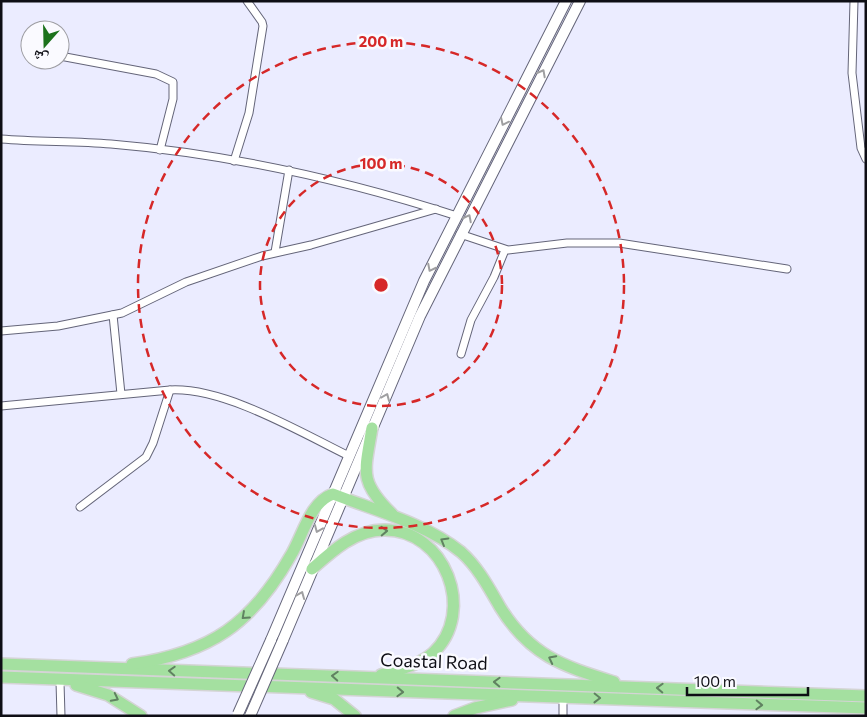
<svg xmlns="http://www.w3.org/2000/svg" width="867" height="717" font-family="Commissioner,'Noto Naskh Arabic',sans-serif">
<style>
.lines{fill:none;stroke-linecap:round;stroke-linejoin:round}
.minor-casing{stroke:#646579;stroke-width:9}
.secondary-casing{stroke:#646579;stroke-width:12}
.trunk-casing{stroke:#d4d4d5;stroke-width:14}
.minor{stroke:#fff;stroke-width:7}
.secondary{stroke:#fff;stroke-width:10}
.trunk{stroke:#a4e0a0;stroke-width:11}
.secondary-bridge-casing{stroke:#646579;stroke-width:12;stroke-linecap:butt}
.secondary-bridge{stroke:#fff;stroke-width:10}
.oneway{stroke:#9f9fa1}
.oneway2{stroke:#608261}
.ring{fill:none;stroke:#d62828;stroke-width:2.5;stroke-dasharray:9 6}
.labels{text-anchor:middle;stroke-width:5;stroke-linejoin:round;paint-order:stroke}
.street-label{font-size:18px;fill:#0e0e15;stroke:#fafaff}
.centre{fill:#d62828;stroke:#fafaff;stroke-width:2.5}
.ring-label{font-size:15px;text-anchor:middle;font-weight:bold;fill:#d62828;stroke:#fafaff;stroke-width:5;stroke-linejoin:round;paint-order:stroke}
</style>
<rect width="100%" height="100%" fill="#ebecff"/>
<g class="lines">
<!-- minor casing -->
<g class="minor-casing">
<g id="minor">
<path d="M854,1L852,73L861,148L866,159"/>
<path d="M60,56L156,74L173,82V99L160,150"/>
<path d="M1,139C38,142 75,141 111,144C229,154 345,180 457,216"/>
<path d="M234,161L249,113L263,26L262,22L247,1"/>
<path d="M460,234L508,250L567,243H619L787,269"/>
<path d="M275,252L289,170"/>
<path d="M113,315L121,394"/>
<path d="M1,331L58,326L122,313L186,282L262,256L311,245L436,209"/>
<path d="M461,354L471,320L494,277L505,250"/>
<path d="M1,406L170,390C224,387 300,432 349,456"/>
<path d="M80,507L146,457L153,443L170,390"/>
<path d="M60,682L61,716"/>
<path d="M563,716V698"/>
</g>
</g>
<!-- secondary casing -->
<g class="secondary-casing">
<g id="secondary">
<path d="M271,640L424,281L566,1"/>
<path d="M283,640L420,316L580,1"/>
</g>
</g>
<!-- trunk casing -->
<g class="trunk-casing">
<g id="trunk">
<path d="M372,428C365,471 358,481 392,514"/>
<path d="M312,569C332,551 355,530 384,530C445,529 477,612 433,653C418,666 399,669 381,675"/>
<path d="M1,664L866,696"/>
<path d="M132,664C210,653 252,624 291,555C303,535 310,502 333,494C374,510 427,524 461,552C478,567 489,588 500,607C530,656 563,666 614,682"/>
<path d="M1,677L866,708"/>
<path d="M76,685L108,695L141,716"/>
<path d="M311,692L334,699L355,716"/>
<path d="M454,716L475,708L512,700"/>
</g>
</g>
<!-- minor -->
<use href="#minor" class="minor"/>
<!-- secondary -->
<use href="#secondary" class="secondary"/>
<!-- trunk -->
<use href="#trunk" class="trunk"/>
<!-- secondary-bridge casing -->
<g class="secondary-bridge-casing">
<g id="secondary-bridge">
<path d="M238,714L271,640"/>
<path d="M250,716L283,640"/>
</g>
</g>
<!-- secondary-bridge -->
<use href="#secondary-bridge" class="secondary-bridge"/>
</g>
<!-- one-way arrows -->
<defs><path id="oneway-chevron" d="M-2-3.5L2.5 0L-2 3.5" fill="none" stroke-width="1.6" stroke-linecap="round" stroke-linejoin="round" transform="scale(1.25)"/></defs>
<g class="oneway">
<use href="#oneway-chevron" transform="translate(542 73) rotate(-62)"/>
<use href="#oneway-chevron" transform="translate(504 122) rotate(116)"/>
<use href="#oneway-chevron" transform="translate(468 218) rotate(-63)"/>
<use href="#oneway-chevron" transform="translate(431 268) rotate(117)"/>
<use href="#oneway-chevron" transform="translate(386 397) rotate(-67)"/>
<use href="#oneway-chevron" transform="translate(318 529) rotate(113)"/>
<use href="#oneway-chevron" transform="translate(301 595) rotate(-68)"/>
</g>
<g class="oneway2">
<use href="#oneway-chevron" transform="translate(384 531) rotate(-2)"/>
<use href="#oneway-chevron" transform="translate(444 541) rotate(-150)"/>
<use href="#oneway-chevron" transform="translate(245 616) rotate(138)"/>
<use href="#oneway-chevron" transform="translate(552 659) rotate(-153)"/>
<use href="#oneway-chevron" transform="translate(172 671) rotate(-177)"/>
<use href="#oneway-chevron" transform="translate(335 676) rotate(-177)"/>
<use href="#oneway-chevron" transform="translate(497 682) rotate(-178)"/>
<use href="#oneway-chevron" transform="translate(660 688) rotate(-178)"/>
<use href="#oneway-chevron" transform="translate(400 692) rotate(2)"/>
<use href="#oneway-chevron" transform="translate(115 698) rotate(27)"/>
<use href="#oneway-chevron" transform="translate(597 698) rotate(1)"/>
<use href="#oneway-chevron" transform="translate(759 705) rotate(2)"/>
</g>
<!-- distance rings -->
<g class="ring">
<circle cx="381" cy="285" r="121"/>
<circle cx="381" cy="285" r="243"/>
</g>
<g class="labels">
<!-- street labels -->
<g class="street-label">
<text transform="translate(434 662) rotate(2)" y="6">Coastal Road</text>
</g>
</g>
<circle cx="381" cy="285" r="8" class="centre"/>
<g class="ring-label">
<text x="381" y="47">200 m</text>
<text x="381" y="169">100 m</text>
</g>
<!-- border -->
<rect width="867" height="717" fill="none" stroke="#0e0e15" stroke-width="5"/>
<!-- north arrow -->
<g transform="translate(45 45) rotate(200)"><circle r="24" fill="#fafaff" stroke="#9c9ca1"/>
<path d="M0-4L9 19L0 12L-9 19Z" fill="#1c721c"/>
<text y="-8" font-size="14" font-weight="bold" text-anchor="middle" fill="#0e0e15">ش</text>
</g>
<!-- scale -->
<path d="M687 687v8h121v-8" fill="none" stroke="#0e0e15" stroke-width="2.5"/>
<text x="694" y="687" font-size="15" fill="#0e0e15" stroke="#fafaff" stroke-width="4" paint-order="stroke">100 m</text>
</svg>
